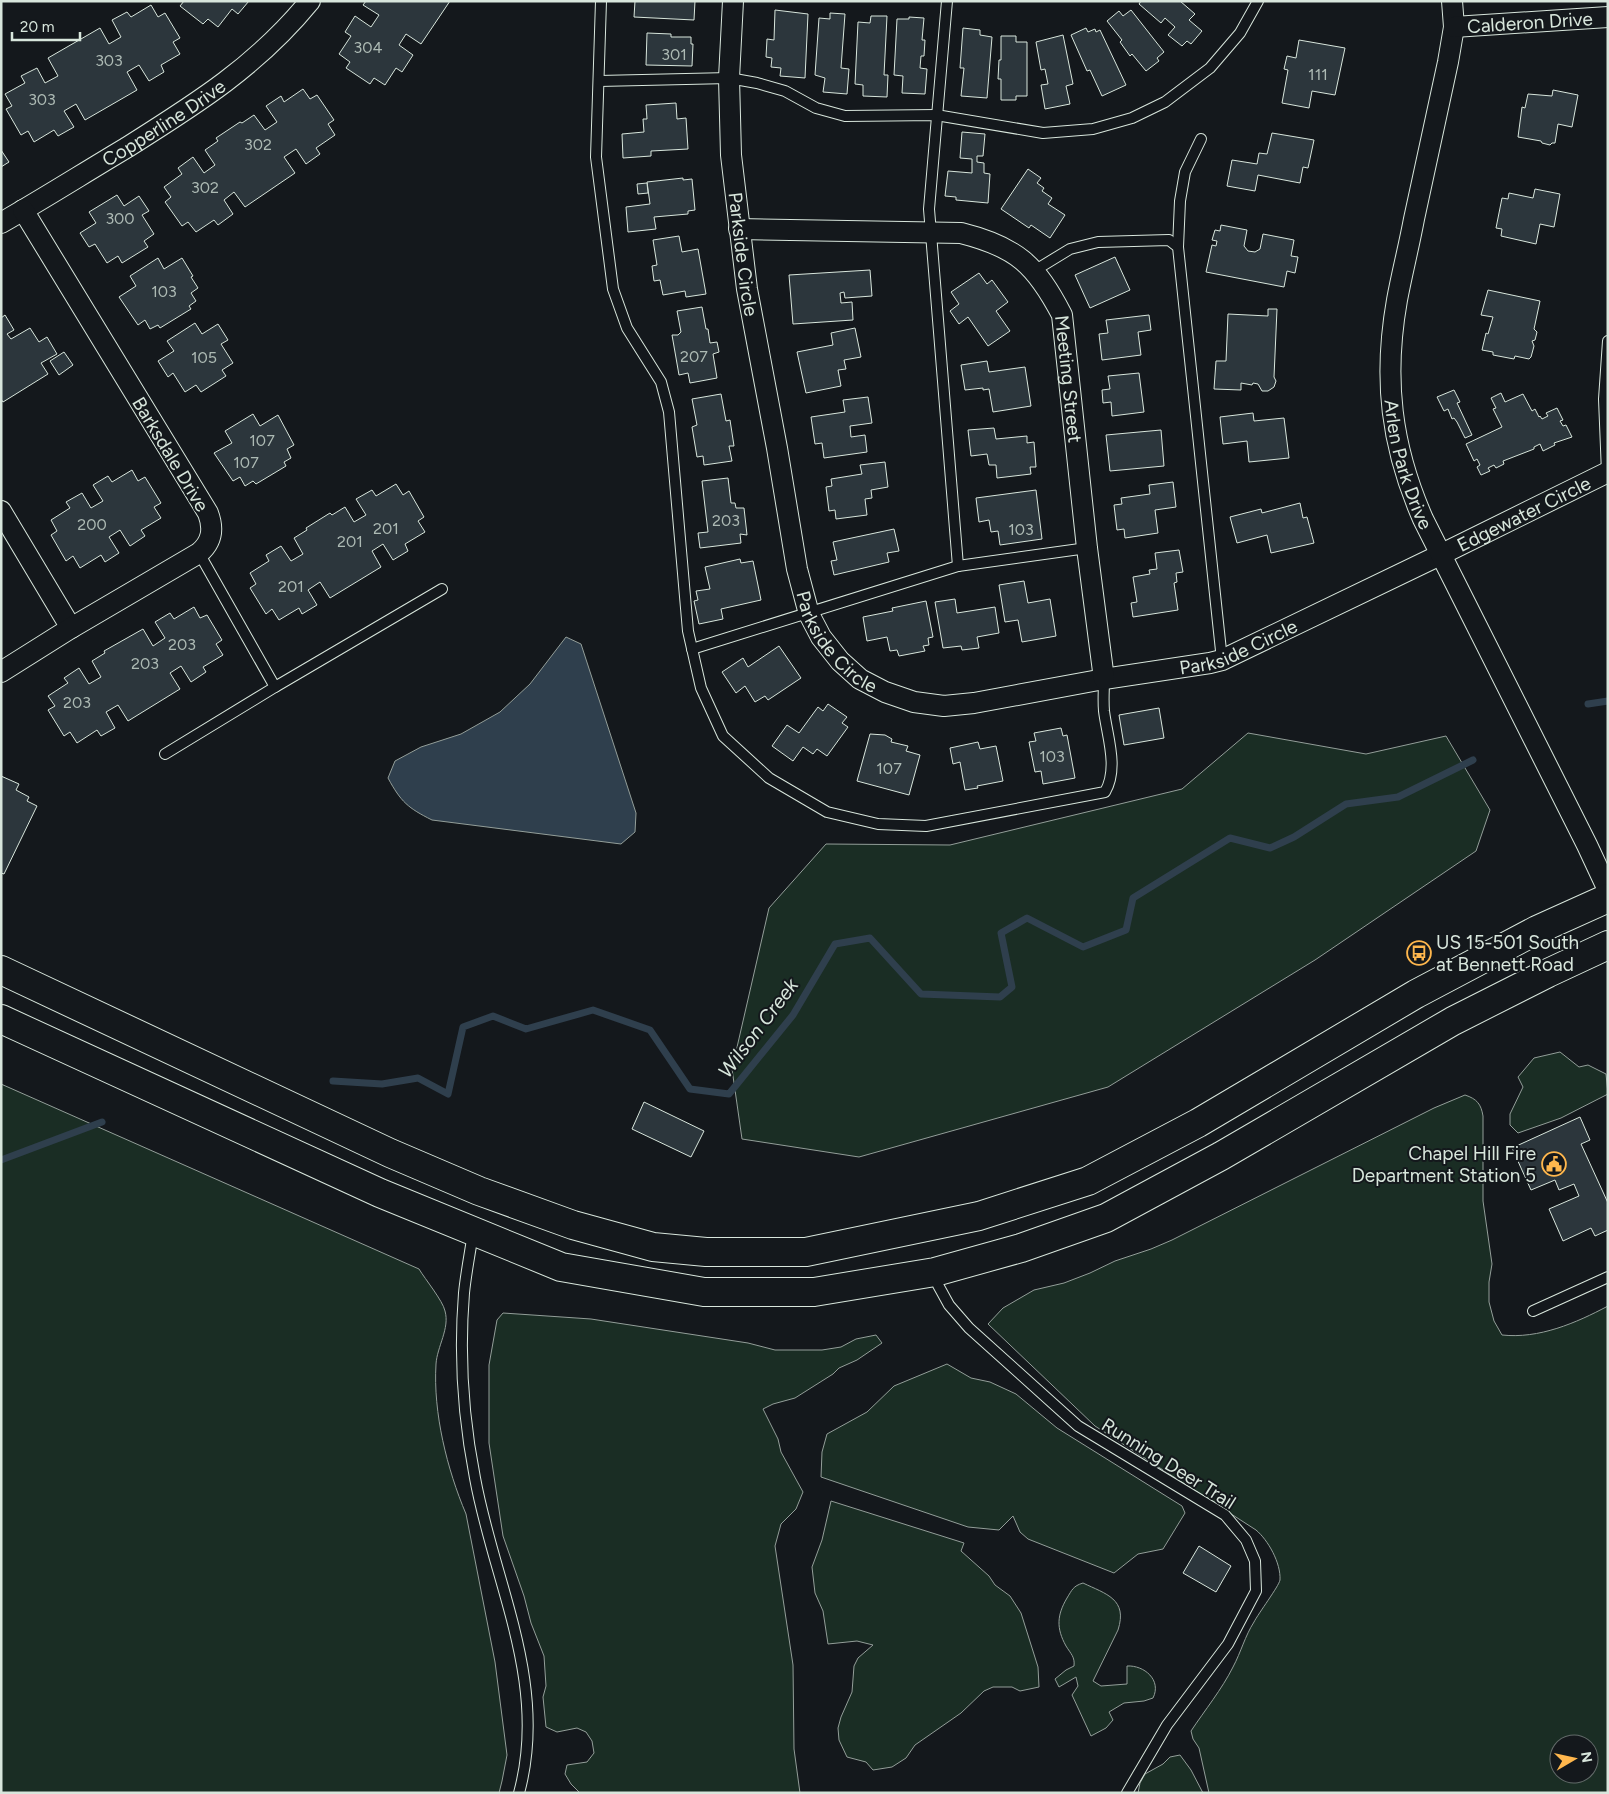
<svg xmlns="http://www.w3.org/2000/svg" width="1609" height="1794" font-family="Figtree,sans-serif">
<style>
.green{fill:#1a2d24;stroke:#939e99;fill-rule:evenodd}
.water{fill:#2f3f4d;stroke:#939e99}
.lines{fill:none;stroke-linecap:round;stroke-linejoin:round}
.stream{stroke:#2f3f4d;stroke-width:7}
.building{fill:#2c363c;stroke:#d8e6dc}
.lane-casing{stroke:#d8e6dc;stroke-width:12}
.street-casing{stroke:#d8e6dc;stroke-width:22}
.highway-casing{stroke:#d8e6dc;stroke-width:30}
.lane{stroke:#14181c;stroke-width:10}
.street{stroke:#14181c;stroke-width:20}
.highway{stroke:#14181c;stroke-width:28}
.labels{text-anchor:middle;stroke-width:4;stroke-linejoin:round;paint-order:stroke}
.number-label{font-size:16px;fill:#adbab4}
.street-label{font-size:19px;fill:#d8e6dc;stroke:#14181c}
.poi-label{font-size:19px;fill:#d8e6dc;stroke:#14181c;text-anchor:start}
.water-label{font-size:20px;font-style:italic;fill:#d8e6dc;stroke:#14181c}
</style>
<rect width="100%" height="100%" fill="#14181c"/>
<!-- green -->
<g class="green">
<path d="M1248,733L1366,754L1446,736L1490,810L1476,851L1315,960L1108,1087L859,1157L742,1139L732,1069L769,908L826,844L950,845L1182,789Z"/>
<path d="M1560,1052L1579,1067L1588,1065L1606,1074L1608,1094L1561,1118L1518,1133L1510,1125V1114L1523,1087L1518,1077L1534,1058Z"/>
<path d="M1,1084L419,1269C425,1279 443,1301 445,1311C450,1328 437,1347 436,1364C433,1413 447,1469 466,1514L495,1662L507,1755L502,1781L499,1793H1Z"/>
<path d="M1465,1095C1477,1099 1481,1104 1483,1116V1201L1492,1264L1489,1282V1302L1494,1321L1502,1335C1539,1339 1576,1323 1608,1306V1793H1209L1199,1748L1193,1739L1191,1731C1205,1710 1222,1689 1233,1667C1241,1652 1245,1636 1254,1622C1258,1614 1279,1586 1280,1580C1281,1563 1268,1540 1256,1530L1095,1426L988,1324L1003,1308L1034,1290L1064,1283L1090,1273L1115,1261L1151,1249L1172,1240L1434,1108ZM1559,1744H1589V1774H1559Z"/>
<path d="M503,1313L591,1319L748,1343L775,1350H822L841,1347L856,1339L876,1335L882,1343L857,1360L839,1368L833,1374L795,1398L773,1404L763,1409L778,1439L781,1452L803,1492L796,1509L781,1524L775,1546L793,1665L794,1749L800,1793H580L571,1784L565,1774L567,1765L587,1762L594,1753L592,1741L586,1732L577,1728L557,1732L546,1727L543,1697L546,1686L544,1656L531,1623L524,1596L503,1536L489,1443V1365L497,1320Z"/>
<path d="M947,1364L971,1378L990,1382L1016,1394L1057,1428L1182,1506L1185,1513L1163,1549L1138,1554L1114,1573L1028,1539L1020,1532L1013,1516L999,1530L968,1527L821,1477L822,1452L827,1434L867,1412L894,1386Z"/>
<path d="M831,1501L964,1543L961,1551L989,1576L995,1585L1010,1596L1021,1613L1038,1667L1039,1687L1020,1691L1012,1687H993L984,1691L961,1713L915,1745L906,1758L892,1767L873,1770L866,1762L847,1757L839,1740L838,1728L841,1717L852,1692L854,1666L858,1658L873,1645L857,1641L828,1644L823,1611L815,1593L812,1567L822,1540Z"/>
<path d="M1083,1583C1106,1594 1128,1599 1118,1630L1093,1681L1101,1686L1127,1684V1666C1144,1665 1162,1680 1153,1698L1144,1701L1124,1703L1109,1712L1113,1720L1106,1728L1091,1736L1072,1695L1078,1686L1076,1677L1059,1687L1055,1679L1066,1670L1074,1666C1075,1657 1071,1654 1066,1646C1056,1628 1057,1615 1067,1598C1072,1590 1073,1586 1083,1583Z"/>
<path d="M1180,1755L1191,1770L1203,1793H1138L1140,1783L1145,1774L1163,1764L1170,1757Z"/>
</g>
<!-- water -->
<path class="water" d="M566,637L581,644L636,813L635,832L621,844L432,820C408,808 401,802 388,778L395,761L421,747L461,734L500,712L530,684Z"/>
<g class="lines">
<!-- stream -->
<g class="stream">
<path d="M1588,704L1608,701"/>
<path d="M333,1081L382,1084L418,1078L448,1094L463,1027L493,1016L526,1029L593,1010L650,1030L690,1089L729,1094L793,1015L835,944L870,938L921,994L1000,997L1012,987L1001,933L1027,918L1083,947L1126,930L1133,898L1230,838L1270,848L1294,837L1346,804L1398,797L1473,760"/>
<path d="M1,1160L102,1122"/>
</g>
</g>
<!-- building -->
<g class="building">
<path d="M184,1H249L238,14L232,9L218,27L208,19L203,24L180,6Z"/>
<path d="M366,1H450L421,44L406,34L399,45L413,55L402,72L396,68L385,85L374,78L370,84L346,68L350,62L339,54L351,36L345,32L355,16L371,27L379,15L363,5Z"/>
<path d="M635,1H695L694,20L634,17Z"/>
<path d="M1141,1H1180L1195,14L1189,20L1202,31L1191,44L1187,41L1182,46L1168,35L1175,27L1165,18L1161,23L1139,4Z"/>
<path d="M151,5L158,17L165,13L180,38L173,42L180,54L161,65L164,72L149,81L139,65L127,72L137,90L85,120L76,104L64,111L74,127L58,136L54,130L34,142L28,131L21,135L6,109L12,106L5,94L25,83L21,76L37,68L45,83L58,76L48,58L100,28L109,44L121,37L112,20L127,12L131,17Z"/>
<path d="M775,10L808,14L805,78L780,76L781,68L771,67L772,58L766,57L767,39L774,40Z"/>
<path d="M1131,10L1164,52L1157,58L1159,61L1146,71L1132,54L1130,56L1120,42L1122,40L1107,21L1119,11L1123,16Z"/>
<path d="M830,13L845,14L841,68L849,69L847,94L823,92L825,78L815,75L819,18L830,19Z"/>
<path d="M871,16H887L884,75H888L887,97L863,96V85L855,84L858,22L870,23Z"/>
<path d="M909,17L924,18L922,40H925L924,56H921L920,68L927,69L925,94L902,93L903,76L894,75L897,19H909Z"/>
<path d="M963,28L980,30V35L992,37L987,98L961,96L964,68H960Z"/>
<path d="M1086,28L1088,32L1095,29L1096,32L1100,30L1126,85L1102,96L1090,70L1087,71L1071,35Z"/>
<path d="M647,33L671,34V37H691V44H693L692,66L646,65Z"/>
<path d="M1063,35L1073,84L1066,86L1070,104L1045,109L1041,85L1048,84L1045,69L1041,70L1036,42Z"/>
<path d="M1001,36H1016V42H1027V96H1016V100H1001V79H998L999,60H1001Z"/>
<path d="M1299,40L1345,48L1335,95L1312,91L1309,108L1282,103L1288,70L1284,69L1287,56L1296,58Z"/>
<path d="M303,89L310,99L317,95L334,120L328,124L335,135L316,148L320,154L306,164L296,149L284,157L295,173L245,207L234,192L224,200L233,214L218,225L214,220L196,232L188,222L182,226L165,202L171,197L164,187L182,174L178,168L193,157L204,173L215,165L205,150L218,141L216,138L240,122L242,123L254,115L265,130L277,122L266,106L281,96L284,102Z"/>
<path d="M1553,90L1578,95L1572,127L1558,124L1555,143H1552L1550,145L1542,143L1541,141L1518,137L1522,107L1525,108L1528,94L1552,96Z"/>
<path d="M676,103L677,119L686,118L688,149L651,151V156L623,158L622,134L644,132L643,119H647L646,105Z"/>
<path d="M962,132L985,134L983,156H977V162L984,163V173L990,174L988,203L956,200V197L945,196L948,171L972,173V159L960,158Z"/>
<path d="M1272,133L1314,140L1308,168L1303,167L1300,183L1258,175L1255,191L1227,186L1232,160L1257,164L1259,153L1267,154Z"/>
<path d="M1,150L9,162L1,167Z"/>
<path d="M1028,169L1041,178L1037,183L1044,188L1042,191L1052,198L1048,204L1065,215L1050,238L1031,225L1029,228L1001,209Z"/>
<path d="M683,178V180L692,179L695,210L688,211V214L654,217L656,229L628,232L626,207L650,204L647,182Z"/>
<path d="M647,183L648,193L638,194L637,184Z"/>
<path d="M1535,189L1560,194L1554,227L1540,224L1536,244L1501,236L1502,229L1496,228L1502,198L1508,199L1509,193L1533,198Z"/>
<path d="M117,195L124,206L139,196L149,211L142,215L154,234L144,241L148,247L122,263L118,256L107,263L95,244L89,247L80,233L96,223L89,212Z"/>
<path d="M1221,225L1247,230L1244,246L1248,251L1255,252L1260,249L1263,234L1294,240L1291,256L1298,257L1295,273L1287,271L1284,287L1206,272L1212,245L1216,246L1217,241L1212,240L1215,230L1220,231Z"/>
<path d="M679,236L682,252L698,249L706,294L686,297L685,291L663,295L660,280L654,281L652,266L657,265L653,240Z"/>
<path d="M1115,257L1130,290L1090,308L1075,275Z"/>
<path d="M158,258L164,269L182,258L193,276L191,277L198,288L191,293L196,301L189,306L191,309L160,328L158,325L150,329L145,320L138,325L119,297L136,286L130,276Z"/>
<path d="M870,270L872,296L845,298L844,292L840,293L841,303L852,302L853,320L793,324L789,275Z"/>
<path d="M979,273L987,284L992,280L1008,302L996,311L1010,331L988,346L968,317L959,324L950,311L959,304L951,292Z"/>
<path d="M1488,290L1540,301L1534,329L1537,332L1535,340L1532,341L1534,346L1531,357L1529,359L1515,356L1514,359L1493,355V352L1482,350L1486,333L1488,334L1493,317L1481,315Z"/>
<path d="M702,307L706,329H708L710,343L717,342L719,352L713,354L717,378L690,383L688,373L679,375L672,335H678L681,332L677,311Z"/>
<path d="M1268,309H1277L1274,377L1276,381L1274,387L1268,391H1262L1258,384L1253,383L1252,385L1241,383V390L1214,389L1216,361H1226L1228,314L1268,316Z"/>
<path d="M5,315L14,330L7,334L11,339L30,328L39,342L47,337L57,354L41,363L48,374L3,402L1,399V318Z"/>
<path d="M1149,315L1151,330L1138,332L1141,355L1102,360L1099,334L1108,333L1106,320Z"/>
<path d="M195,323L202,334L218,324L228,340L221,344L233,363L222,370L226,376L201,392L196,385L185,392L173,373L168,377L158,361L174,351L167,341Z"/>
<path d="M855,328L861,357L844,360L846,369L838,370L841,386L806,393L797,352L833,345L831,333Z"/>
<path d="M64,352L73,365L59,375L50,361Z"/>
<path d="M987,361L989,372L1025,367L1031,406L993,412L989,389L983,390V388L965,390L961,365Z"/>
<path d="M1139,373L1144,412L1112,416L1111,402L1103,403L1102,390L1110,389L1108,376Z"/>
<path d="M1454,390L1460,402L1457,403L1472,435L1465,438L1457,422L1454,418L1452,419L1448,409L1444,411L1437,397Z"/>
<path d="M1501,393L1505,402L1523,394L1532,411L1535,409L1539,417L1540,416L1542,419L1548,416L1546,413L1557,408L1563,420L1560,421L1563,426L1566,425L1572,437L1554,443L1555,445L1543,451L1540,444L1534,447V449L1503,461L1504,464L1496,468L1494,465L1488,468L1490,471L1481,475L1477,467L1480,465L1477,459L1474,461L1466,444L1502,427L1493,409L1496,408L1491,398Z"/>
<path d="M721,394L726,421L730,420L734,446H729L732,461L704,465L703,456L697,457L692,427L697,425L692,399Z"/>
<path d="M868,397L872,423L850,426L851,437L865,435L867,452L824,458L822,443L815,444L811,417L845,412L843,400Z"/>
<path d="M1253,413L1254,421L1284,418L1289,458L1249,462L1247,441L1223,444L1220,417Z"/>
<path d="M253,414L260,426L278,415L294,445L287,449L291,458L284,462L286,466L256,484L253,481L245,486L240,477L233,481L214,453L232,443L225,431Z"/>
<path d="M994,428L996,439L1027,436V443L1034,442L1036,467H1030L1031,474L997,478L996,465H989L987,454L971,456L968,430Z"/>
<path d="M1161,430L1164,466L1110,471L1106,435Z"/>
<path d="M885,462L888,487L871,490L872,498L865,499L867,515L836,519L835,510L829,511L826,487L832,486L831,479L862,474L860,465Z"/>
<path d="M132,470L138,481L145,477L161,503L154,507L161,518L141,530L145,536L130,546L120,530L109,537L119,553L105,562L101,555L80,568L73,556L66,561L51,535L57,531L51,520L70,508L66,502L82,493L91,508L103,501L93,485L108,476L112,482Z"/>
<path d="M728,478L731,503H735L736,508H744L747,535L740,534L741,543L700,548L698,533L708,532L702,481Z"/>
<path d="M1173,482L1176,507L1155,510L1158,533L1125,538L1124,529L1117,530L1114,505L1122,504L1121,498L1150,494L1149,485Z"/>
<path d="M396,484L403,495L409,491L424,517L418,521L425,532L405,544L408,551L393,560L383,544L372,551L381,567L330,598L320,582L308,590L317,605L302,614L299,608L279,620L272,609L266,614L250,588L256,584L250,573L269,561L266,555L281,546L291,561L303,554L294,538L307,530L306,528L330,513L332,515L345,507L354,522L366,515L356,499L372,490L376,496Z"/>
<path d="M1036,490L1042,539L1000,545L998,531L991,532L989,520L979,522L976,498Z"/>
<path d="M1300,503L1303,518L1307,517L1314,543L1271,553L1267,535L1237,543L1230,517L1261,509L1262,513Z"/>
<path d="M894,529L899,551L887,553L889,562L834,575L831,561L837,560L833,542Z"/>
<path d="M1179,550L1183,572L1176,573L1177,582L1174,583L1178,610L1133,617L1131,603L1137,602L1133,577L1150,574L1149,570L1157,569L1155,553Z"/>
<path d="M740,559L741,563L753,561L761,600L721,609L723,619L699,624L694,601L698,600L696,591L710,589L705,567Z"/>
<path d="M1024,581L1028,603L1050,599L1056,636L1022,642L1018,620L1005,622L999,585Z"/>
<path d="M955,599L957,613L995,607L999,633L977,637L979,648L962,650L961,646L943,648L935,602Z"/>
<path d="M926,601L933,637L928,638L929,645L923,646L925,651L899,656L897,650L890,651L887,637L867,641L863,617L893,611L892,608Z"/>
<path d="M194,607L200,618L207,615L222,640L216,644L223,655L203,667L206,672L191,682L181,666L170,673L180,689L128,721L118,705L106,712L115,728L101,736L97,730L77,743L70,732L64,736L48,710L55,706L48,696L68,683L64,678L79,668L89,684L101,677L92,661L105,653L104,651L143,629L153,646L165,638L155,622L170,613L174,619Z"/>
<path d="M779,646L801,678L768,700L765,696L755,702L745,686L736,693L722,672L743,658L748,667Z"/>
<path d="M828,704L847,717L842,723L848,727L827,756L817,749L813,754L803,747L793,761L772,746L787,725L799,733L818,707L823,711Z"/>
<path d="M1159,708L1164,738L1124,745L1119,715Z"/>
<path d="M1061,728L1063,736L1067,735L1075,778L1043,784L1041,771L1035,772L1029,742L1036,741L1034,733Z"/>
<path d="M870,734L885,735L892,739L891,742L908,746L906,751L920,755L909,795L857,781Z"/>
<path d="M978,742L980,749L996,746L1003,781L977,786L978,788L965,790L960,762L953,764L950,748Z"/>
<path d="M1,776L19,784L16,790L29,797L27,801L37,806L4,874L1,873Z"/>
<path d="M644,1102L704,1131L691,1157L632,1129Z"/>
<path d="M1580,1117L1590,1140L1581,1144L1608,1203V1230L1595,1236L1591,1228L1563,1241L1549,1209L1579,1196L1574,1184L1559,1190L1555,1180L1531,1190L1512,1148Z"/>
<path d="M1199,1546L1231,1566L1216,1592L1183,1573Z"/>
</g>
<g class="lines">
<!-- lane casing -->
<g class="lane-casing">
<g id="lane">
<path d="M601,1L596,157L613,289L627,328L661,382L669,412L688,631L701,688L723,736L769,778L827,812L878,824L926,826L1105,792C1119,768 1107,736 1104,711C1103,700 1104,690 1104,679"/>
<path d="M947,1L929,209L958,566"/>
<path d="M599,81L729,78L757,83L785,91L816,108L845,116L936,115L1043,133L1093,129L1132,118L1165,102L1210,68L1240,33L1258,1"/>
<path d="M1178,247L1180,201L1185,172L1201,139"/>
<path d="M1034,271L1070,249L1098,242L1169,240L1178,247L1222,660"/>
<path d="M1607,473L1604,399L1608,341"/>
<path d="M199,553L275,687L442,589"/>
<path d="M692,649L958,566L1087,548"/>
<path d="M165,754L275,687"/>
<path d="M473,1233C470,1253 466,1273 464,1293C459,1355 463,1417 475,1478C494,1583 549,1683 519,1793"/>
<path d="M935,1273L938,1285L949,1305L969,1328L1078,1426L1225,1515L1246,1540L1255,1561L1256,1591L1228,1644L1167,1725L1127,1793"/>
<path d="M1533,1311L1608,1277"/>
</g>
</g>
<!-- street casing -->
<g class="street-casing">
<g id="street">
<path id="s1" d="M733,1L729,78L731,155L747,289L777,448L797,569L809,614L821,637L840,661L860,679L885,692L914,702L944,706L974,703L1104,679L1210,663L1222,660L1440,555L1608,472"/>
<path id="s2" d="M1452,1L1454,27L1448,62C1437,115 1425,167 1414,219C1409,246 1402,273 1397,300C1383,379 1391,446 1423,519L1587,845L1608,890"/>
<path id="s3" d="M1454,27L1608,17"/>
<path id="s4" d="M1,223C43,199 84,173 126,148C196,104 257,66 310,1"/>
<path id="s5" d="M739,229L961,233C1017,247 1036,265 1062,315L1087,548L1104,679"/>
<path d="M1,511L71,628"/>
<path d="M1,672L71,628L199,553C212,542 214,529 208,513L23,210"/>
</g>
</g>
<!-- highway casing -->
<g class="highway-casing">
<g id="highway">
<path d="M1,970L390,1153L479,1191L573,1225L653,1247L706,1252H806L979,1216L1088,1181L1198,1123L1416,994L1537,930L1608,898"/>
<path d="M1,1019L380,1193L561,1267L704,1292H814L935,1272L1021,1248L1106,1218L1221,1156L1453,1021L1548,973L1608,945"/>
</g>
</g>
<!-- lane -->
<use href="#lane" class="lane"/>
<!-- street -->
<use href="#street" class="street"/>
<!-- highway -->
<use href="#highway" class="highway"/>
</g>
<!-- icons -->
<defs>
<g id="bus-ring" transform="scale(1.25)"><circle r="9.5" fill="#14181c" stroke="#ffb74d" stroke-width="1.5"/><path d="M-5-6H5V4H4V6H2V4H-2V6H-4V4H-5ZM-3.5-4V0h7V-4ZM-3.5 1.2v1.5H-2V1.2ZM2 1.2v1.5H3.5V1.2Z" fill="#ffb74d"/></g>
<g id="civic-ring" transform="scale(1.25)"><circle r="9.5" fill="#14181c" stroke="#ffb74d" stroke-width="1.5"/><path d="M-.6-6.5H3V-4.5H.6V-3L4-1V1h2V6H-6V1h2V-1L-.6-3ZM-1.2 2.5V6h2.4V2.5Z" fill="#ffb74d"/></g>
</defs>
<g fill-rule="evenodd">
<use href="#bus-ring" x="1419" y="953"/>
<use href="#civic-ring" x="1554" y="1164"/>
</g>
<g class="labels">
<!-- number labels -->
<g class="number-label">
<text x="368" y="53">304</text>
<text x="674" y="60">301</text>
<text x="109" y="66">303</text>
<text x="1318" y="80">111</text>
<text x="42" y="105">303</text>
<text x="258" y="150">302</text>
<text x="205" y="193">302</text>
<text x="120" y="224">300</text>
<text x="164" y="297">103</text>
<text x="694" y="362">207</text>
<text x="204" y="363">105</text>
<text x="262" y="446">107</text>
<text x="246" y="468">107</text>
<text x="726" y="526">203</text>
<text x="92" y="530">200</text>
<text x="386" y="534">201</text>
<text x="1021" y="535">103</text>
<text x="350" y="547">201</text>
<text x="291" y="592">201</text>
<text x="182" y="650">203</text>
<text x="145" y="669">203</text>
<text x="77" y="708">203</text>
<text x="1052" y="762">103</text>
<text x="889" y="774">107</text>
</g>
<!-- street labels -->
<g class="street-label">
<text dy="7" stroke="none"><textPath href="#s3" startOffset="76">Calderon Drive</textPath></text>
<text dy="7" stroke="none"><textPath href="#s4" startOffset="191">Copperline Drive</textPath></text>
<text dy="7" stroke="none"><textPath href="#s1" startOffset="254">Parkside Circle</textPath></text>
<text dy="7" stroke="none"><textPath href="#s5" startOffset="422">Meeting Street</textPath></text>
<text transform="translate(171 454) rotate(59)" y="7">Barksdale Drive</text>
<text dy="7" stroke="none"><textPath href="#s2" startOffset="472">Arlen Park Drive</textPath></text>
<text dy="7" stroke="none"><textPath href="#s1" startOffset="1410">Edgewater Circle</textPath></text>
<text dy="7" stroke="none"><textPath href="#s1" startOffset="659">Parkside Circle</textPath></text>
<text dy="7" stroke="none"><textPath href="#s1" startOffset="1094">Parkside Circle</textPath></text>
<text transform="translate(1169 1463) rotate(32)" y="7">Running Deer Trail</text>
</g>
<!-- poi labels -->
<g class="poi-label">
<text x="1436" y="949">US 15-501 South<tspan x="1436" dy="22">at Bennett Road</tspan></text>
<text x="1536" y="1160" text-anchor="end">Chapel Hill Fire<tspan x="1536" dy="22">Department Station 5</tspan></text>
</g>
<!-- water labels -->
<g class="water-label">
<text transform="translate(758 1028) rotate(-53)" y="7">Wilson Creek</text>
</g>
</g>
<!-- border -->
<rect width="1609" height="1794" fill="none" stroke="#d8e6dc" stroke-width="5"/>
<!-- north arrow -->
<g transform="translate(1574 1759) rotate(81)"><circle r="24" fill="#14181c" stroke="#626a69"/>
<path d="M0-4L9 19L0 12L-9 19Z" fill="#ffb74d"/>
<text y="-8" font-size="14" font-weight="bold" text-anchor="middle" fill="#d8e6dc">N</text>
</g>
<!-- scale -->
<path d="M12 32v8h68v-8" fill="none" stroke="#d8e6dc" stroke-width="2.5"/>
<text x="20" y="32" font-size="15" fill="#d8e6dc" stroke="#14181c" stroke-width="4" paint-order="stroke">20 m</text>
</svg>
